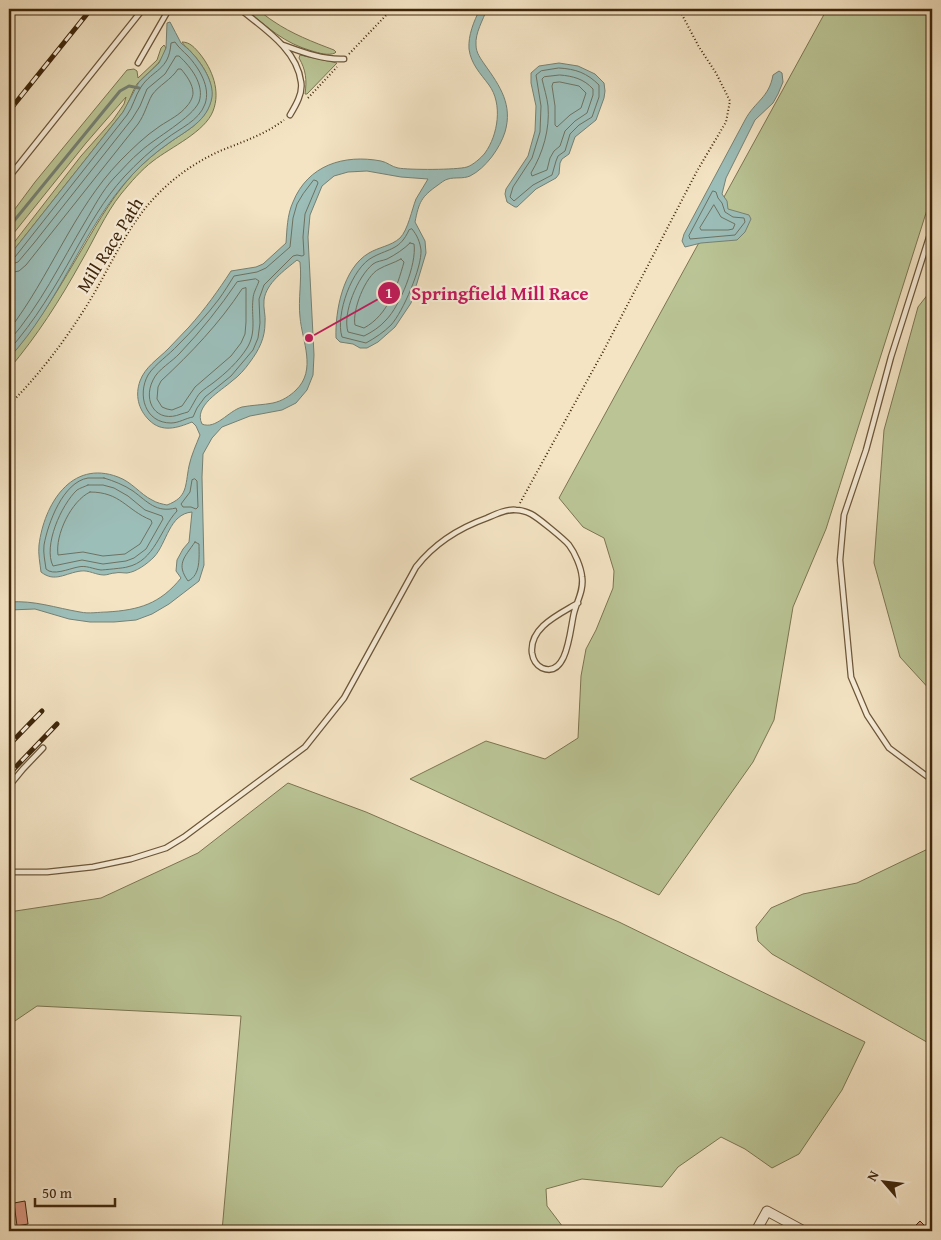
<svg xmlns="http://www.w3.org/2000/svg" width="941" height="1240" font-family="'Gentium Book Plus',serif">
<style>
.green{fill:#bac495;stroke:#7c7550}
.water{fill:#9cbeb9;stroke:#768173;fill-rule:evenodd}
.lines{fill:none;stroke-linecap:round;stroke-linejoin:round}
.shore{stroke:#6d7262;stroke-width:1}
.stream{stroke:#768173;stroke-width:3}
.building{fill:#dc9984;stroke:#3e260b}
.lane-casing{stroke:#6c5639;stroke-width:7}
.street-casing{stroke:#6c5639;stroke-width:11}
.path{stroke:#3e260b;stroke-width:2;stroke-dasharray:1 2.5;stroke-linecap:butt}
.lane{stroke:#f8edd9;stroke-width:4.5}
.street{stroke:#f8edd9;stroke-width:9}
.rail-casing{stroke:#3e260b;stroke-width:5}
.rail{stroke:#f8edd9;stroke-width:3;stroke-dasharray:9;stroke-linecap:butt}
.labels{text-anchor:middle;stroke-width:4.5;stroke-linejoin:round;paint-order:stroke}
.street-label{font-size:18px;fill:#3e260b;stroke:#f8edd9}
.leader{fill:none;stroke:#c2185b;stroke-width:2}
.callout-dot{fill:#c2185b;stroke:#f8edd9;stroke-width:2}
.mark-label{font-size:15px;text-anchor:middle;font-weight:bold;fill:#fff}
.callout-label{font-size:19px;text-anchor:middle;font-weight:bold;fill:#c2185b;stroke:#f8edd9;stroke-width:4.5;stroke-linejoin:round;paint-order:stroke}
</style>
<rect width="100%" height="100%" fill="#f4e4c4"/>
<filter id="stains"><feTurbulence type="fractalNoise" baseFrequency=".004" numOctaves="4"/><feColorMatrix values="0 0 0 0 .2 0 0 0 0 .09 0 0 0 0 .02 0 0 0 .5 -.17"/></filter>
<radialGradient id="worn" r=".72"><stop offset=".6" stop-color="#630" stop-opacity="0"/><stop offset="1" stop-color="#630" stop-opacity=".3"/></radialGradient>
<!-- green -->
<g class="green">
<path d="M246,9C258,7 262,14 273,21C292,34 313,42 334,50L336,52L335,53C328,56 319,53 312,51C284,43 268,28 246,9Z"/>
<path d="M827,9H932V194L826,529L793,607L774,720L753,762L659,895L410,779L486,741L545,759L578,738L581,676L586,649L596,630L613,588L614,571L604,538L583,527L559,498Z"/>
<path d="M182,42C190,42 195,48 200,54C212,69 221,91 213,111C205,132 171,147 153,161C141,170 131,182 121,194C105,214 94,240 81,262C60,300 37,336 9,369V358C35,328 55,295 75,261C93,231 109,201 132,175C143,163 156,152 169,143C184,132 204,123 210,104C216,86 205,67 192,53C189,49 184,46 182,42Z"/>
<path d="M164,45L166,48C162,65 148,71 137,84C131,93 129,104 123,112L9,256V249L81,156L113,120L124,104L126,97L86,143L9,239V217L35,182L127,70L134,69L137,71L138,78L157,60L161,48Z"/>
<path d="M300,55L337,63L307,94H305C307,80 306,70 299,58Z"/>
<path d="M932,289V692L900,657L874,563L884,430L918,307Z"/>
<path d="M288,783L366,812L619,922L865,1042L842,1090L799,1154L772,1168L745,1149L721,1137L678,1167L662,1187L582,1179L546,1189L547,1206L566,1231H222L241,1016L37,1006L9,1025V912L101,898L198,853Z"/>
<path d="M932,847V1045L772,954L758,941L756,927L771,908L803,894L857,883Z"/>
</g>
<!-- water -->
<g class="water">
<path d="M480,9H487C483,20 475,33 476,45C476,53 481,59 485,65C500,86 513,105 505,132C500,148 486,168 470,176C463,179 455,177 448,179C444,180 441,183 438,185C421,197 419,202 415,222L425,241L426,253L411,303L395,327L378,342L367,348H360L353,344L340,342L336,338C335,311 343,268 369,253C379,247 391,246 400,238C408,230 412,209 416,199C420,192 424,186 428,179L401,177L367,171L348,172L334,176L322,186L310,215L308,237L314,355L313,375L307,390L296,403L282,410L250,416L222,427L212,438L203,454L202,477L204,565L199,581L169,604L152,614L136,620L114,622H90L69,619L35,609L9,610V602C34,600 56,608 80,612C89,614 99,612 107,612C139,610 160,604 181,578L176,571L177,560L183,549L189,542L192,512C169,514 167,543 154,557C147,564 136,572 127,573C123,573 119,572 115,573C111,573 108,575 104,575C96,575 89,570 81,571C65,573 55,583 41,572C40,563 38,554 39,545C44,505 71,459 118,477C132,482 140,494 152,500C157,503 162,504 167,505C188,497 185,486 189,466C191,456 196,445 200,435L196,426L192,422C177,428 162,433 149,420C138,409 135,395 140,381C145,367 158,359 168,349C175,342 182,334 189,327C205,309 218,291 231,271L256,267L263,264L286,243C287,230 287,215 293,202C308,165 344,154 381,161C387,162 392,167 398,168C409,170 457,170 467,167C473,165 481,158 485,153C498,135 503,104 489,85C480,73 471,64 469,49C468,35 474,21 480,9ZM297,260L300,262C302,281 298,299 300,317C302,341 317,370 296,390C290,396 282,401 273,403C263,405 252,405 242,407C228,411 216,430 202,424C193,406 221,391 232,381C239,376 245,369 250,362C259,350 265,338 265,323C266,316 263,308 264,300C266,283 285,270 297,260Z"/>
<path d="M170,22C174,29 177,36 181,43C184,46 189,49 192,53C202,64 214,82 212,97C208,121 187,130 169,143C156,152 143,163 132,175C82,229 60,303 9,358V256L123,112L139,82L159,63L166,48L167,23Z"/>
<path d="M559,63L578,66L595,74L604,83L605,91L604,98L596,120L575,137L569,154L562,159L560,163L559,174L556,178L536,189L517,207H515L507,202L505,194L506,189L528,156L535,131L536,106L531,83V73L539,66Z"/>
<path d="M779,71L782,73L783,82L778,94L773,103L755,120L726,178L722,194L727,201L728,209L749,215L751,219L745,232L737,240L701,243L685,247L682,241L684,234L745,120C755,101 769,98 773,75Z"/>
</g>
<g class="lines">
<!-- shore -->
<g class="shore">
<path d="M559,68C576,69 587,73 599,85V97L592,117L579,125L570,134L565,151L558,156L556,161L552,175L533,185L514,201L510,197L513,187L532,158L540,132L541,106L536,75L541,71Z"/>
<path d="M560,75C573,76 584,79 593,89V95L587,113L575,121L565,131L560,146L554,151L550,158L547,170L532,176L531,173C543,153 550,129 548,106C547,97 544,88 542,79L544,77Z"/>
<path d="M560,82L579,86L586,93L581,108L570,115L557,127L555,125V106L552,86L553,83Z"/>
<path d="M314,180L317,181L318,183L305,214L303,237L304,255L302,256L297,255L293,256L264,285L259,299L260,323L258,338L253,350L231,376L205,397L197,408L193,417C186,418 179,423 171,423C145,423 137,395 148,375C155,364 169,355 178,345C192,331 207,315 219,299C224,292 229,284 234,276L257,272L266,268L290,247L293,218L297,204L303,194Z"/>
<path d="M713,191L716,192L718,198L722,203L725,212L733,217L744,218L745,222L735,235L690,239L689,236Z"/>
<path d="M714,205L721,217L735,224L733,229L728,230H701L700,228Z"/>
<path d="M412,229C417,235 420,242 421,250C422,267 403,312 391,325C384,332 375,338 366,343L342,337C335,315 352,267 373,257C390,248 400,250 409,230Z"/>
<path d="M410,243L414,244C417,264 400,306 386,320C380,327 372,332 364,336L348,332C342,313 358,276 373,264C377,261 382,261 387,259C395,255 404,249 410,243Z"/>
<path d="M9,259L15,257L127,115C133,107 135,96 141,87C153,69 169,71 171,43L175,42C179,48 183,51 188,56C199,68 211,87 205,104C199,121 180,128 166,139C151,150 137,163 124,177C104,199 89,226 74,253C55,287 35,321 9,350"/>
<path d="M401,259L404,262C397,287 388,315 364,328L355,325C352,311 365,276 379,269C386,265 394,263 401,259Z"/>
<path d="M9,265L18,262L34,243L132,119L140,106L147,89L165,74L176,56H179C191,67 205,85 199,102C192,118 155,138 141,151C131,159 123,169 114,178C102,191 94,207 85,222C61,262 40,306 9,341"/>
<path d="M9,273L19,271L26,265L138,124C145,114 147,104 152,95C159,85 171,80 178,69H181C186,75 193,84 193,93C193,97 190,103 187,106C180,115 169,120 160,126C145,136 132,149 120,161C73,210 50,277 9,330"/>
<path d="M256,279L259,281C257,287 253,293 253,299C251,316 257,332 247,348C238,362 226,373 213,383C209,386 204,389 200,393C196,397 191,409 188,412C186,413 183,413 181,414C157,424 142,402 153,380C158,369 172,362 180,353C201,331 220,307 237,282Z"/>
<path d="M246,288V322L245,334L241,343L231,356L195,387L182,406L172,410L167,409L162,407L157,399L158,387L161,381C191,353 219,324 242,289Z"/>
<path d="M104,478C114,481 124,485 133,491C148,502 156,513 176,508L177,511C160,529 155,561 127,567C125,568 102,570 101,570C93,569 86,565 78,567C68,569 53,576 46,569C45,561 43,553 44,545C48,523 63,482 88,478C93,478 99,478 104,478Z"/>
<path d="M195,479L197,481L198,507L196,509L191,507H183L181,504L190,492L192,480Z"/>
<path d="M88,485H103L114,488L128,496L145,510L162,516L163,519L146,549L134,558L126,561L103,564L82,560L53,566C43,546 61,505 77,490C80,488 84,487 88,485Z"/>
<path d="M90,492C121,492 126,510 151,520L152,523L140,544L125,554L103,556L83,552L58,555C55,535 71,501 90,492Z"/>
<path d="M195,542L199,544C199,557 201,575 188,581C176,564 184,558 195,542Z"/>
</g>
<!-- stream -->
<path class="stream" d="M9,227L120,91L129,86L139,88"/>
</g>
<!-- building -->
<g class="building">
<path d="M25,1201L28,1224L17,1226L14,1203Z"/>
<path d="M920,1221L930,1231H910Z"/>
</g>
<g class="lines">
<!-- lane casing -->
<g class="lane-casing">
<g id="lane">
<path d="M240,9C263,28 297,49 301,82C303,93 296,105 290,115"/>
<path d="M283,45C302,52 323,60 344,59"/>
<path d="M138,63L169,9"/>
<path d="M9,177L143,9"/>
<path d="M932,228L891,357L866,450L844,515L840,560L851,677L867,715L889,748L932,780"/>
<path d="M9,786L23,769L43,748"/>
<path d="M9,872H47L93,867L131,859L166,848L184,837L278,767L305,747L344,698L416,567C434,544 459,528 487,518C496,514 506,509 516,510C520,510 527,512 531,514C537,517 564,539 569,545C575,553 581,567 582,577C584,590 577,601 574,613C570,628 568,679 542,668C536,665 533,660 532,653C529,627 560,614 578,603"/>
<path d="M9,1220L11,1231"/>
</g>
</g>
<!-- street casing -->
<g class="street-casing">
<path id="street" d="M756,1231L767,1211L804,1231"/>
</g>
<!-- path -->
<g class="path">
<path d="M349,54L392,9"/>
<path d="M308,98L337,67"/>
<path d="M9,405C41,373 68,337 92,297C113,261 130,221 160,192C177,175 198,161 220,151C242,142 264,135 284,120"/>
<path d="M520,503L604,350L697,171L726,122L730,101L716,73L699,47L679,9"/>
</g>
<!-- lane -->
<use href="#lane" class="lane"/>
<!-- street -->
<use href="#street" class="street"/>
<!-- rail casing -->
<g class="rail-casing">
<g id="rail">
<path d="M9,111L91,9"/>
<path d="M9,745L42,711"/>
<path d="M9,774L57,724"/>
</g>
</g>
<!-- rail -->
<use href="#rail" class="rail"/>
</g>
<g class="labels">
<!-- street labels -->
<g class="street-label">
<text transform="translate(110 245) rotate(-58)" y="6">Mill Race Path</text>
</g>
</g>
<!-- callouts -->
<path class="leader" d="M309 338L389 293"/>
<g class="callout-dot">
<circle cx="309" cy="338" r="5"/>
<circle cx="389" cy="293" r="12"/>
</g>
<g class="mark-label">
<text x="389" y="298">1</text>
</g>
<g class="callout-label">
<text x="500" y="300">Springfield Mill Race</text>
</g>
<!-- margin -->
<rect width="941" height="1240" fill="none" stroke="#f4e4c4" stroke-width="30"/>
<rect x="10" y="10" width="921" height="1220" fill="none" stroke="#3e260b" stroke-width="2.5"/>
<rect x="15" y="15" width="911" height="1210" fill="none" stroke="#3e260b"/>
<!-- north arrow -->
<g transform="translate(884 1182) rotate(298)" stroke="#f8edd9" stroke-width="4" paint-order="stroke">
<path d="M0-4L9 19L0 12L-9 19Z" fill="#3e260b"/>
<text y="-8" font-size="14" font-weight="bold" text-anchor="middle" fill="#3e260b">N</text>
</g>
<!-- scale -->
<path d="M35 1198v8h80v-8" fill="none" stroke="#3e260b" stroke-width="2.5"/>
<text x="42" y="1198" font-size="15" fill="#3e260b" stroke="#f8edd9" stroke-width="4" paint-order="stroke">50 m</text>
<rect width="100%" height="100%" filter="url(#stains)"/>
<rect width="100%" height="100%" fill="url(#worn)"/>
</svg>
